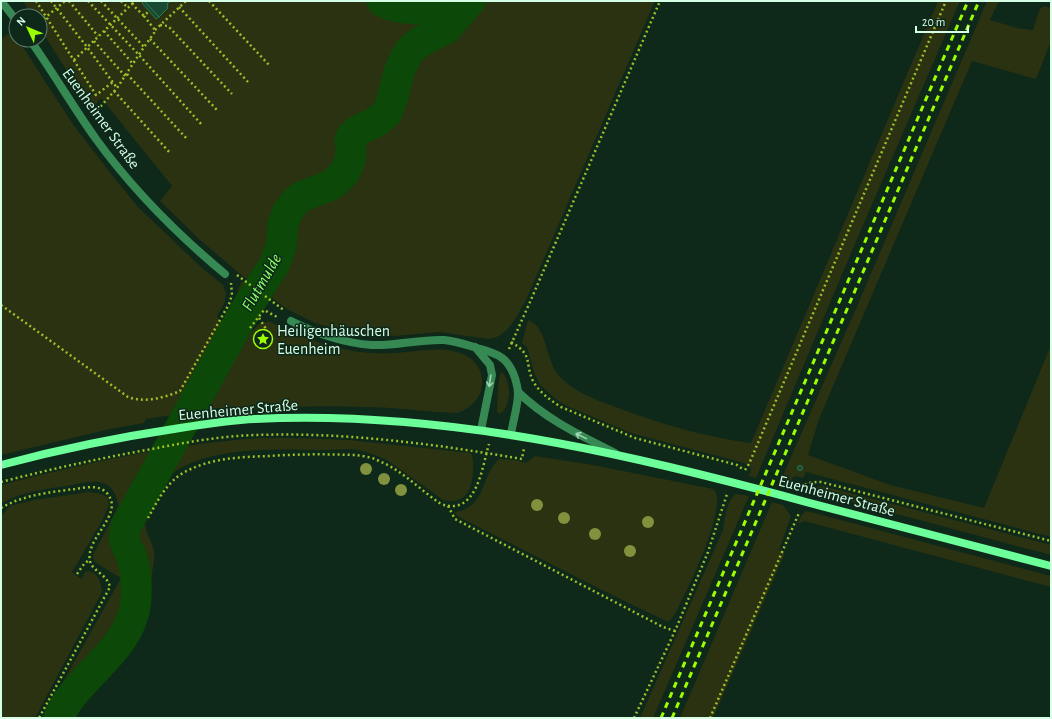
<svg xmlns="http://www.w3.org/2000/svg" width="1052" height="719" font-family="'Alegreya Sans',sans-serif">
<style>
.green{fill:#2a3211}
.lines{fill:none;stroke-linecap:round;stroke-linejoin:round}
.river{stroke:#0c4807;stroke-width:31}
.building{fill:#194a31;stroke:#29774f}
.path{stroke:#9dc028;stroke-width:2.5;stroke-dasharray:2 3;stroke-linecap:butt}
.minor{stroke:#368952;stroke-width:8}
.secondary{stroke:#6cff9a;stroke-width:8}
.rail{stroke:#9cff01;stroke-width:3;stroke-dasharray:6 5;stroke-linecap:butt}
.tree{fill:#82913d}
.oneway{stroke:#9dd6b2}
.labels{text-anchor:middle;stroke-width:3;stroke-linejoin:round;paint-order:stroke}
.street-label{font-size:16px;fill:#d5ffe6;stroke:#0e281a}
.poi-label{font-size:16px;fill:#d5ffe6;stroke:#0e281a;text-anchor:start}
.water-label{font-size:17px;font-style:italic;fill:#89ff63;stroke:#0e281a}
</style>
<rect width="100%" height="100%" fill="#0e281a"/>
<!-- green -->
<g class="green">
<path d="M23,1H655L526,300C517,315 508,338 488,339L440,332L395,336L361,335L349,333L315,323L287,309L245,278L199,239L160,201L172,186L101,98L91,110L40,28V16H32Z"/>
<path d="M938,1H960L854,246L756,478L749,476L751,470L750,466L744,463L631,433L567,406L558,401L540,385L534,372L527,347L522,343L528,320C531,321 534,323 536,325C547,336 547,363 560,377C575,392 594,399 613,406C657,423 705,437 751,443Z"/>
<path d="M987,1H999L990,20L1017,28L1033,30L1040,9L1044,6L1051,8V41L1036,79L972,61L819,419L808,455L890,485L984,508L1051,345V537L806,472L803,478L796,476L792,478L789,486L780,482L855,311Z"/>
<path d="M8,34L15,39L25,50L72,123L111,174L138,207L202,268L223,285L226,294L224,304L217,316L219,320L221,321C233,308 235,296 242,281L270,302H263L260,304L247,324L246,328L249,332H251L259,324L269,321C307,341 351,356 394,353C417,352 441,345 463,354C481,361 488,383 477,399C473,405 465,410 458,413C426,412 395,407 363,407C314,405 266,408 217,413L219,408L146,419L144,423L110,429L1,455V39Z"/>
<path d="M503,373C511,384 512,405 500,414L497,412C497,400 498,386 500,374Z"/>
<path d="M259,438H292L349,440L471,453C474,459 473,465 473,472C472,491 465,505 443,500L387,460C378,456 368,452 358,450C348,448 336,450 325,450C281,449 210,446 173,473C163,481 148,502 143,515C144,522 146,529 148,535C150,539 152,543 153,547C156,555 153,565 152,574C146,617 142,634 112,667C97,683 81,697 74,718H43L121,578L96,563L94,561L93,555L118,507C118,498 113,486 103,483C93,480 81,483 72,485C48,489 22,491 1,504V485C85,463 172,444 259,438Z"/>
<path d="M535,456L593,465L713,489C731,502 685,595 676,612C674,616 671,619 668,622L600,589L457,516L455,512C487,507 480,476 499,459L515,460L526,463Z"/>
<path d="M823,486L1051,545V555L810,491L812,488Z"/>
<path d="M89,492L102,494L108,498L109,505L103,519L72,572L81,579L86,571C97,570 102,584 102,592L35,718H1V516L10,506L34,500Z"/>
<path d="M735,494L749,496L653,718H640L723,530C725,516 726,505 735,494Z"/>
<path d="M772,502L783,505L791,516L779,550L785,553L713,718H680Z"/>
<path d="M807,511L1051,576V587L804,521L798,524C800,518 801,513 807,511Z"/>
</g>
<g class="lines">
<!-- river -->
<g class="river">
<path d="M382,1C403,12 431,11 452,1"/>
<path d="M59,718C62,708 68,700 75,692C94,668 122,648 132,618C138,603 137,576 133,561C131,553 125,545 124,538C124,534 126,529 126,526L246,309L274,265L281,247L283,224L288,211L297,200L303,196L329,186L334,183L345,172L350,161L351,148L350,141L351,137L357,131L376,122L387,113L392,100L399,72L405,59L411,49L423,40L446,29L470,1"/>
</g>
</g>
<!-- building -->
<g class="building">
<path d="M144,1H170L167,4L168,5L167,7L168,8L159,17Z"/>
<path d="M144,1L159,17L156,19L142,3Z"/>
<circle cx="800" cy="468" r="2.5"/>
</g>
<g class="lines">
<!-- path -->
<g class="path">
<path d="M36,1L96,95L113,82"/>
<path d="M51,1L87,47L117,88"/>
<path d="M69,1L98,36"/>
<path d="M88,1L139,55L202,125"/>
<path d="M101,1L144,47"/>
<path d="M121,1L128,8"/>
<path d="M209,1L270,66"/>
<path d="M132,4L135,1"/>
<path d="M179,7L248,82"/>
<path d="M40,22L65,1"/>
<path d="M160,25L168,26L232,94"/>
<path d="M155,30L186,1"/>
<path d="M104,31L133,64"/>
<path d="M150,39L217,110"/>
<path d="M94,41L125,76"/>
<path d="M74,60L132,4L144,16"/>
<path d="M127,74L187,139"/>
<path d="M114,91L171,154"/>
<path d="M94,114L117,88L142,50L154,33L155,30L144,16L149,11"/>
<path d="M237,275L285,311"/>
<path d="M1,305L128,397C144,403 164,398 180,391L229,304L232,295L231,283"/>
<path d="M259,318L266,329L264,336"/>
<path d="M250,328L264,310L279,318"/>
<path d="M511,342C534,356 524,361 533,381C539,392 550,400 561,407L635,438L737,465L744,470"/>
<path d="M509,349L530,302L660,1"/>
<path d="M745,470L749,464L946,1"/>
<path d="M1,482C51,469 101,458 152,449C187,442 221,436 257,435C345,432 435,444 522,459L524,448"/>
<path d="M801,488C806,482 814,482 821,482L1051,541"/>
<path d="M448,506L455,519L663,627L675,631"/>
<path d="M1,508C23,495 51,492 75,489C87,487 102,484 109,496C122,516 85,539 90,561C92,571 107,574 110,587L39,718"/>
<path d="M148,518C157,502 166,483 183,473C209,458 240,457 269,456C298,454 326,454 355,455C363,456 372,457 379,461C402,470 420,490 441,504C477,517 482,467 489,444"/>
<path d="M77,574L84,564L89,560"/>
<path d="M634,718L675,631L708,552L727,494"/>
<path d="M710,718L799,513"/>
</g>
<!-- minor -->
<g class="minor">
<path d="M1,1L16,20"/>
<path d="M30,40C53,72 73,107 96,139C133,190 177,234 225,274"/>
<path d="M291,321C315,333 344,343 372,345C396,346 420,339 444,340C455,341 464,344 474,347C495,354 507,354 515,378C516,382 518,388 518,393C518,406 513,421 511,434"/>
<path d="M475,347L490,365L492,375L481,430"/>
<path d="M518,392C547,420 580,435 615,453"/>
</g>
<!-- secondary -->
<path class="secondary" d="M1,465C60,449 120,437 180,428C205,424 230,420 255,419C442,410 627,453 806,502C888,524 969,544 1051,566"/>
<!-- rail -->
<g class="rail">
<path d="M661,718L968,1"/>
<path d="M672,718L979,1"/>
</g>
</g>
<!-- trees -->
<g class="tree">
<circle cx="366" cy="469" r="6"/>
<circle cx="384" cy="479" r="6"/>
<circle cx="401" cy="490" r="6"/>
<circle cx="537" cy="505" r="6"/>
<circle cx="564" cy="518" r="6"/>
<circle cx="648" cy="522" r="6"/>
<circle cx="595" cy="534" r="6"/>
<circle cx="630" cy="551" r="6"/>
</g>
<!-- one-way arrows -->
<defs><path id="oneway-shaft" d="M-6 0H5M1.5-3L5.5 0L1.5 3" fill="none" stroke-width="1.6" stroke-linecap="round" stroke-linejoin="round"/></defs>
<g class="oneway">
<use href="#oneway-shaft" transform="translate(490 381) rotate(99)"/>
<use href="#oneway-shaft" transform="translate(581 436) rotate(-154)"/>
</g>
<!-- icons -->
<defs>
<g id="sight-ring" transform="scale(1)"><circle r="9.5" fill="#0e281a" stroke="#9cff01" stroke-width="1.5"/><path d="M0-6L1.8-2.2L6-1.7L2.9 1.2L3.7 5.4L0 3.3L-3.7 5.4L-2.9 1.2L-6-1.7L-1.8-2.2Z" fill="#9cff01"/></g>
</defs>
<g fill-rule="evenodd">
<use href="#sight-ring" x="263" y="339"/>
</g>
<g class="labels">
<!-- street labels -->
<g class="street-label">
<text transform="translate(102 118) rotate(54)" y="6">Euenheimer Straße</text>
<text transform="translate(238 409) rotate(-5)" y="6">Euenheimer Straße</text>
<text transform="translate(837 495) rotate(15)" y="6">Euenheimer Straße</text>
</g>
<!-- poi labels -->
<g class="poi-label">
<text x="277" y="336">Heiligenhäuschen<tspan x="277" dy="18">Euenheim</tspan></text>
</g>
<!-- water labels -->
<g class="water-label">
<text transform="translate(261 282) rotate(-60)" y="6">Flutmulde</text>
</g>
</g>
<!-- border -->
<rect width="1052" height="719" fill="none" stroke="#d5ffe6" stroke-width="4"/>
<!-- north arrow -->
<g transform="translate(28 28) rotate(314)"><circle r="19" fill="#0e281a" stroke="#5e7e6c"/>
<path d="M0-3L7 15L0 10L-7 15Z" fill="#9cff01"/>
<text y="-6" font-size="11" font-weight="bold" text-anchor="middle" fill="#d5ffe6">N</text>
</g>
<!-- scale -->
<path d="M916 26v6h52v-6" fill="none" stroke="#d5ffe6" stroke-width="2"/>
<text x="922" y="26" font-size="12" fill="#d5ffe6" stroke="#0e281a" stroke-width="3" paint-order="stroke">20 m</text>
</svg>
